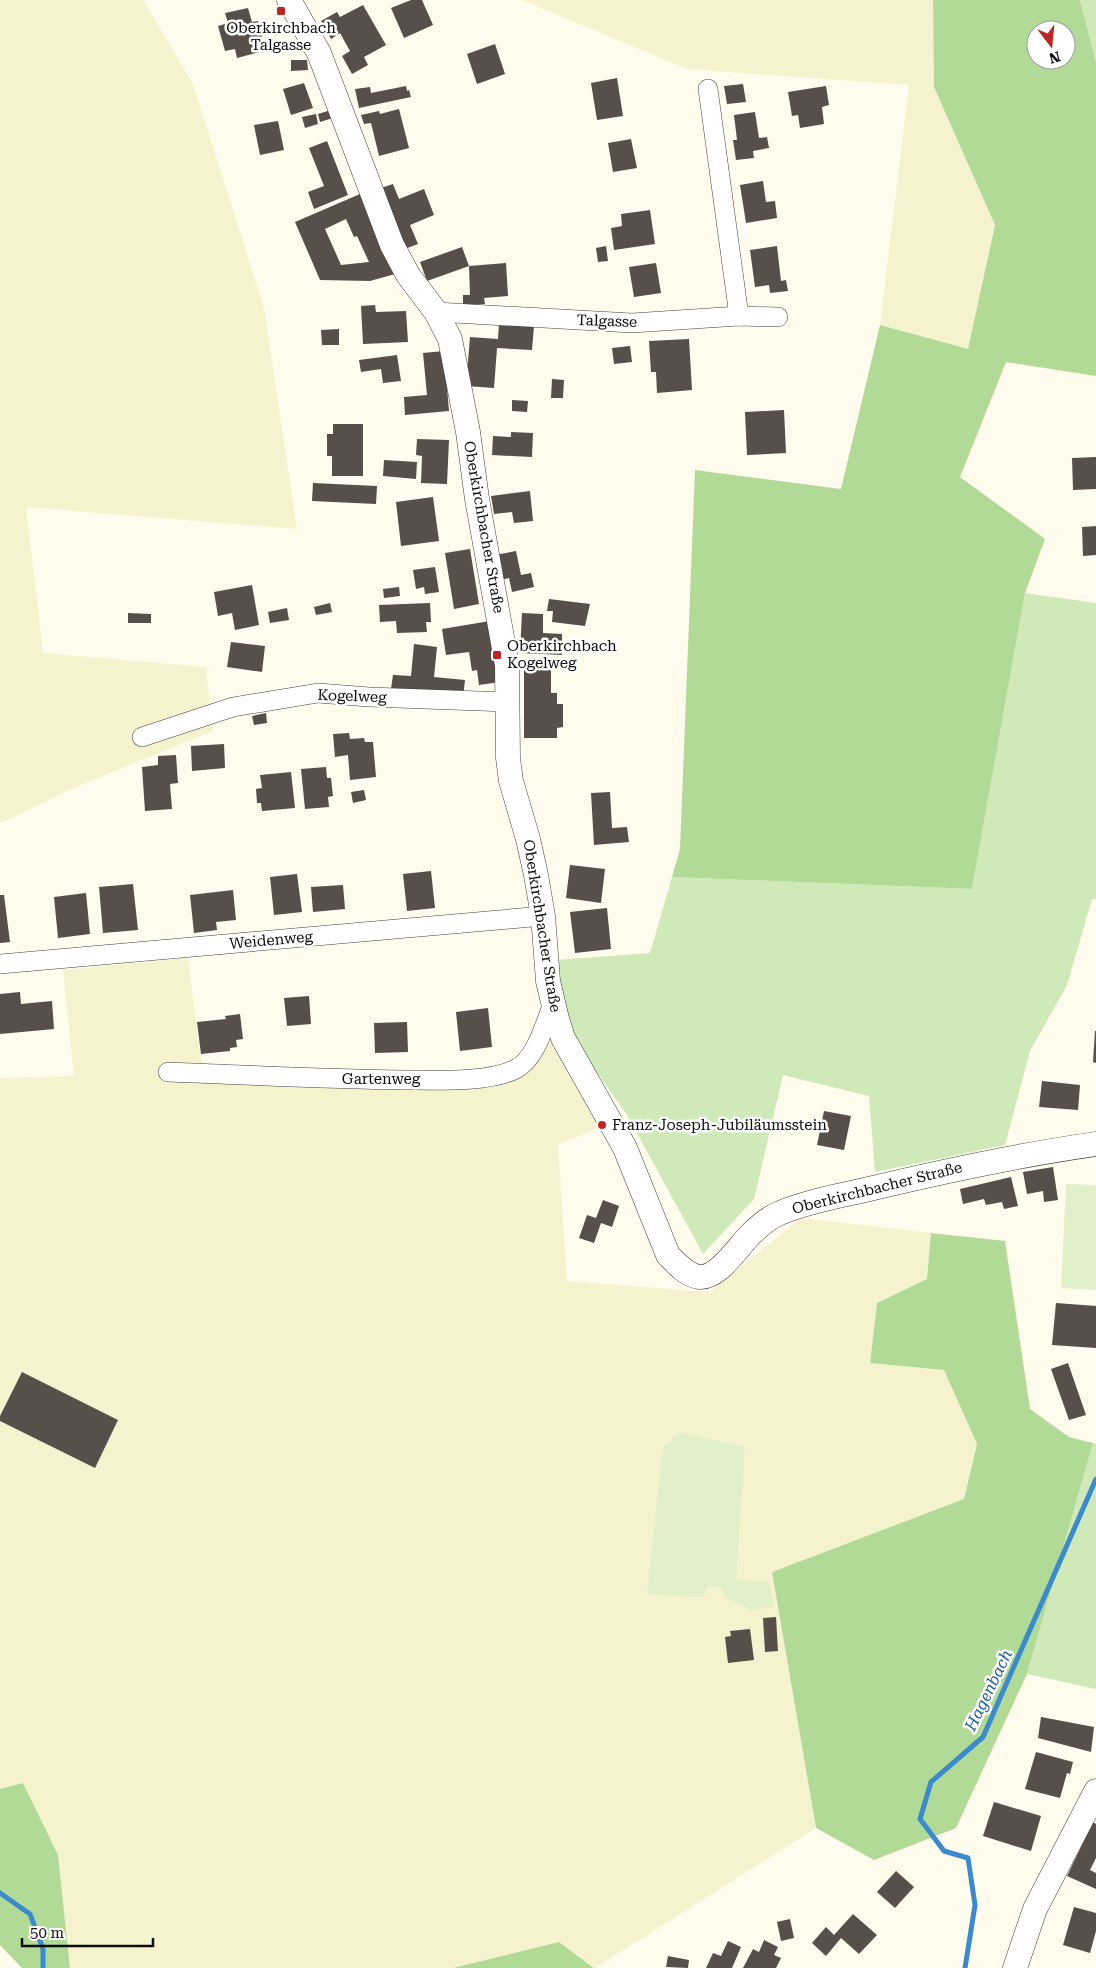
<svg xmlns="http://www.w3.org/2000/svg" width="1096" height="1968" font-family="'Roboto Serif',serif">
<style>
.farmland{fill:#f5f3ce}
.green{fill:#cfe9b8}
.forest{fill:#b2da97;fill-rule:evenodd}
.pitch{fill:#e1f0c9}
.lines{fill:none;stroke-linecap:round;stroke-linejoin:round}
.stream{stroke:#3a8bcd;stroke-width:5}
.building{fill:#564f4a;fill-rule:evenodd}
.minor-casing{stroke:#404040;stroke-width:20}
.tertiary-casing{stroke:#404040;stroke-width:25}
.minor{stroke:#fff;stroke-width:19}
.tertiary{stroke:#fff;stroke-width:24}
.poi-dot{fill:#be2525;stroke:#fff;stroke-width:2}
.labels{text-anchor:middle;stroke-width:5;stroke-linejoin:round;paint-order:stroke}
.poi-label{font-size:15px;fill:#0d0d0d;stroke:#fff;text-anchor:start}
.street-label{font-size:15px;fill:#0d0d0d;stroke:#fff}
.water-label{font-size:16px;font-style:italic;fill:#165d9f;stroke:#fff}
</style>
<rect width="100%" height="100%" fill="#fffcee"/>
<!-- farmland -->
<g class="farmland">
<path d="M0,0H143L193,84L264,308L297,529L26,507L43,653L206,667L213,731L83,784L0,823Z"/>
<path d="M522,0H933L934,87L995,225L968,350L880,325L909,85L687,69Z"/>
<path d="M188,958L203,1078L489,1083L551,1034L605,1125L558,1145L567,1281L710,1292L801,1218L931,1233L927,1279L877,1303L870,1363L944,1370L977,1444L964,1499L772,1572L816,1828L595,1968L559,1942L453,1968H70L58,1855L23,1783L0,1789V1078L74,1076L63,970Z"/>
</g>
<!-- green -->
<g class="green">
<path d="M1080,0H1096V62Z"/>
<path d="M1025,593L1096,603V899H1092L1067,985L1030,1051L1005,1145L875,1172L869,1096L783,1075L754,1199L703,1254L627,1115L579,1047L562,998L556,960L650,953L672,877L972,889Z"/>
<path d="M1093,1443L1096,1444V1689L1027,1674Z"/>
</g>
<!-- forest -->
<g class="forest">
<path d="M933,0H1080L1096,62V376L1006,362L960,477L1045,539L1025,593L972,889L672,877L680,849L695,470L841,489L880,325L968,349L995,225L934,87ZM1036,30H1066V60H1036Z"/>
<path d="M931,1233L1005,1241L1030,1409L1069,1437L1093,1443L1027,1674L956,1828L874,1860L816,1828L772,1572L964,1499L977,1444L944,1370L870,1363L877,1303L927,1279Z"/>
<path d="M23,1783L58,1855L70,1968H22L0,1945V1789Z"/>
<path d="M559,1942L594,1968H453Z"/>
</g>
<!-- pitch -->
<g class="pitch">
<path d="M1066,1184L1096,1185V1290L1061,1288Z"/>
<path d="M679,1432L745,1447L736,1580L769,1582L774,1607L750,1610L725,1597L721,1587L709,1586L703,1597L647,1594L663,1447Z"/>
</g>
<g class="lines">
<!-- stream -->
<g class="stream">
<path d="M0,1893L30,1914L43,1949V1968"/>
<path d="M965,1968L975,1905L968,1858L944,1851L920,1819L931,1782L983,1737L1096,1479"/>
</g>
</g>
<!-- building -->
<g class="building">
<path d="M411,0H422L433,25L404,38L391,8Z"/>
<path d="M363,5L386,45L364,57L368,65L352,74L342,56L350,51L340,33L331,39L321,21L337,12L340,17Z"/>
<path d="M248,8L252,22L258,21L262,37L257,38L260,52L237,58L235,49L225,51L218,26L228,23L225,13Z"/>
<path d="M495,44L505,74L477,84L467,54Z"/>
<path d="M291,60H307L308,70L291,71Z"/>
<path d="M617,78L623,116L597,120L591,83Z"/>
<path d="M304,83L313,108L291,115L283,89Z"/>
<path d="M743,84L746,102L727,104L724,86Z"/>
<path d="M406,86L407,91L409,90L411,97L359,108L355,89L370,87L371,93Z"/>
<path d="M826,86L829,105L822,107L824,124L800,128L798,115L792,116L788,92Z"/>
<path d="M399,109L409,148L379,156L371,123L364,124L361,115L379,111L380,114Z"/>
<path d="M331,110L333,118L320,122L318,114Z"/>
<path d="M755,112L759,138L767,137L769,148L753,151L754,158L736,160L733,140H737L734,115Z"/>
<path d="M316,114L318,124L305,128L302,117Z"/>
<path d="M278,121L284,150L260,155L254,125Z"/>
<path d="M631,139L637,168L613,172L608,143Z"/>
<path d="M327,141L348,195L314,209L308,192L324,186L309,148Z"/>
<path d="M763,181L766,202L775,201L777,218L746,223L740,185Z"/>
<path d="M393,184L399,199L424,189L434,215L410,225L418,244L402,250L378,189Z"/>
<path d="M360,194L395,274L370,281L320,280L295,222ZM346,219L354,237L357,236L369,262L341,265L325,229Z"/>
<path d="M650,210L655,244L614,250L611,228L622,226L621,214Z"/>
<path d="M606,246L608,261L598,262L596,248Z"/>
<path d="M777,246L781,281L786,280L788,291L770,293L769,285L755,287L750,250Z"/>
<path d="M462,247L469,266L427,281L420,262Z"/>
<path d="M506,263L508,296L484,298L485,304L463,306V295H470L469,266Z"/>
<path d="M656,263L661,293L634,297L629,267Z"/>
<path d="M375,305L376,312L406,311L408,342L363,344L361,306Z"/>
<path d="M499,323L534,326L532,350L497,348L494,388L466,386L470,337L498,339Z"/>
<path d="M339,329V345H322L321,330Z"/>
<path d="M689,339L692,390L657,393L656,372H651L649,341Z"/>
<path d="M630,346L632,362L614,364L612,348Z"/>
<path d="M444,351L449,411L405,415L404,397L427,395L423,353Z"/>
<path d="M397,355L401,381L383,383L381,369L361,372L359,360Z"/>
<path d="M552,379L564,380L563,398H551Z"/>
<path d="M512,400L528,401L527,412L512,411Z"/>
<path d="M784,410L786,453L747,455L745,412Z"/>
<path d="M333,424H363V476H332V456H327V434H333Z"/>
<path d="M511,432L533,433L532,457L492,455L493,436L511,437Z"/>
<path d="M417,439L449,440L447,484L421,483L422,456L416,455Z"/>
<path d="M1096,457V489L1073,490L1072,458Z"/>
<path d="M384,460L417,462L416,479L383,476Z"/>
<path d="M313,483L377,486L376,504L312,501Z"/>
<path d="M530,491L533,521L514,523L512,512L494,514L491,496Z"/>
<path d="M433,497L439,541L401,546L396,502Z"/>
<path d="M1096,526V555L1083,556L1082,527Z"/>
<path d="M470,549L479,604L454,609L445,553Z"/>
<path d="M516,551L521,575L531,573L534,587L512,592L509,578L501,580L495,555Z"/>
<path d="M435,567L439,592L425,594L424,587L416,589L413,570Z"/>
<path d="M252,585L259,625L235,630L232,613L218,616L214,592Z"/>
<path d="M399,587L400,596L384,598L383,589Z"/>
<path d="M549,599L590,604L585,626L552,622L553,611H547Z"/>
<path d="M330,603L332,612L316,615L314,607Z"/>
<path d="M430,603L431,622H426L427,632L397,633L396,621L380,622L379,605Z"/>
<path d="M287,608L289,620L270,623L268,612Z"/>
<path d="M128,613L151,614V623H128Z"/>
<path d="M522,613L543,614V633L562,634V655L520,653Z"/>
<path d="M490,621L500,682L479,685L477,670L472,671L469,652L446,655L442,629Z"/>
<path d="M231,642L265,646L262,672L227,667Z"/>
<path d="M414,644L437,647L434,677L465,680L463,697L391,689L393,675L411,676Z"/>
<path d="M524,660L551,661V693H557V704H563V727L557,728V738H524Z"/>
<path d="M266,713L267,723L254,725L252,716Z"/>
<path d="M349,733L350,739L364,738L365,742H373L376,777L350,780L348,755L335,757L333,734Z"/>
<path d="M224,744L225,768L192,771L191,746Z"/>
<path d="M176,755L178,783L170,784L172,809L145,811L142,767L158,765V756Z"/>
<path d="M326,767L327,778H331L333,796L328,797L329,807L305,809L301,769Z"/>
<path d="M291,772L295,808L262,811L261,803H257L256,789L262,788L260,775Z"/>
<path d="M364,790L366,800L353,803L351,792Z"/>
<path d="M610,792L612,828L627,827L629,842L594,845L591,793Z"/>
<path d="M570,865L605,869L601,903L566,898Z"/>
<path d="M431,871L435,908L407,911L403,874Z"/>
<path d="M297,874L302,912L274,915L270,877Z"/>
<path d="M133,884L138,930L103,933L99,887Z"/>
<path d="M343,885L345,909L313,912L311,887Z"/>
<path d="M233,890L236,920L216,922L217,930L194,933L190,895Z"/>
<path d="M86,893L90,934L58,938L54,897Z"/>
<path d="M0,895H4L10,942L0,943Z"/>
<path d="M607,908L611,949L575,953L570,912Z"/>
<path d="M20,992L21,1004L52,1001L54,1029L0,1034V994Z"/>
<path d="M309,996L311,1024L287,1026L284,998Z"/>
<path d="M488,1008L492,1047L460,1051L456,1012Z"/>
<path d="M240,1014L243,1039L236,1040L237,1047L230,1048V1051L201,1054L197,1022L226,1019L225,1016Z"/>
<path d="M407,1022L408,1052L375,1053L374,1023Z"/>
<path d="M1095,1031H1096V1063L1093,1062Z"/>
<path d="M1042,1081L1080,1085L1078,1110L1039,1107Z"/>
<path d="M824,1111L851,1116L844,1150L817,1145Z"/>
<path d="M1053,1167L1058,1200L1044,1202L1043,1191L1027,1194L1023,1172Z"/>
<path d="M1011,1177L1018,1206L1004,1209L1002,1202L986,1205L984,1199L963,1204L960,1189Z"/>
<path d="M603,1200L619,1206L612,1227L601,1223L594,1243L579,1238L587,1215L596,1218Z"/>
<path d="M1056,1303L1096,1306V1348L1052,1345Z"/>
<path d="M1068,1363L1086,1415L1069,1420L1051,1369Z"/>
<path d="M22,1372L118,1420L95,1468L0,1421V1416Z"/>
<path d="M776,1617L778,1651L765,1652L763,1618Z"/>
<path d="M750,1629L754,1660L728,1663L725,1637L731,1636L730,1631Z"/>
<path d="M1041,1717L1094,1727L1091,1752L1038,1738Z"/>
<path d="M1036,1752L1073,1762L1070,1774L1067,1773L1060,1798L1025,1789Z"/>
<path d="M994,1802L1041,1816L1031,1851L983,1836Z"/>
<path d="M1093,1822L1096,1824V1858L1090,1870L1096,1873V1889L1067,1876Z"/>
<path d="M896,1871L914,1887L895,1908L877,1892Z"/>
<path d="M1074,1907L1096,1913V1931L1090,1953L1063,1945Z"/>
<path d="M853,1914L877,1935L859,1954L841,1938L826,1956L812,1943L826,1927L834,1935Z"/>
<path d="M790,1919L794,1938L781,1941L777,1922Z"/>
<path d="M764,1940L778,1947L774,1955L781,1958L776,1968H743L753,1949L759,1952Z"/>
<path d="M728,1941L741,1947L732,1968H706L713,1953L721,1956Z"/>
<path d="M668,1956L689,1960L688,1968L666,1967Z"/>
</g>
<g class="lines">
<!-- minor casing -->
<g class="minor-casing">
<g id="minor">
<path d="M708,89L739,316"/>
<path d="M436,312L632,323L739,316L778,317"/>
<path d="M142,737L233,707L318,693L369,697L508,702"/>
<path d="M0,964L543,916"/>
<path d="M168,1072C247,1075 325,1079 403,1080C434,1080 488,1083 516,1069C537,1057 544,1025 553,1004"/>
</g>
</g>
<!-- tertiary casing -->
<g class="tertiary-casing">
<g id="tertiary">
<path d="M289,0L319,53L392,245L408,275L436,312L450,339L468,432L477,499L507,665L508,758L511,781L528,839L536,875L543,916L548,981L557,1019L563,1038L625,1148L668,1255C676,1263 686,1275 699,1277C718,1279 738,1247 750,1235C758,1227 770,1217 780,1213C808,1201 840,1196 869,1189C944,1171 1019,1155 1096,1144"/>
<path d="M1015,1968L1035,1909L1096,1791"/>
</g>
</g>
<!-- minor -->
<use href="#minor" class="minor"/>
<!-- tertiary -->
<use href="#tertiary" class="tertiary"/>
</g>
<!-- markers -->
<g class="poi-dot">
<rect x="276" y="6" width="10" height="10" rx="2.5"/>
<rect x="492" y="650" width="10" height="10" rx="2.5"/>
<circle cx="602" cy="1125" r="5"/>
</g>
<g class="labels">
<!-- poi labels -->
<g class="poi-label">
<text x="281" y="33" text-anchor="middle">Oberkirchbach<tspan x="281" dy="17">Talgasse</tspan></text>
<text x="507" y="651">Oberkirchbach<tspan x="507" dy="17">Kogelweg</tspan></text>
<text x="612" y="1130">Franz-Joseph-Jubiläumsstein</text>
</g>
<!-- street labels -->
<g class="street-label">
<text transform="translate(607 321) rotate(2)" y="5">Talgasse</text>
<text transform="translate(484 527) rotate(80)" y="5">Oberkirchbacher Straße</text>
<text transform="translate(352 696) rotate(2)" y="5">Kogelweg</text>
<text transform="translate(542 926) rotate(81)" y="5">Oberkirchbacher Straße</text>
<text transform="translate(271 940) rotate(-5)" y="5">Weidenweg</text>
<text x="381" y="1084">Gartenweg</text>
<text transform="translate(877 1188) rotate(-14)" y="5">Oberkirchbacher Straße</text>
</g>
<!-- water labels -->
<g class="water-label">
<text transform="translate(988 1690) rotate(-64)" y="6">Hagenbach</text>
</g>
</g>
<!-- north arrow -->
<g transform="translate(1051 45) rotate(164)"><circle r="24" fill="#ffffff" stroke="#9e9e9e"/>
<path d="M0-4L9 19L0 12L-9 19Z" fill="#be2525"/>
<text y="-8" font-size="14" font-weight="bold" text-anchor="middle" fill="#0d0d0d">N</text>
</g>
<!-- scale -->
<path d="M22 1938v8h131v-8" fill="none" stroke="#0d0d0d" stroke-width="2.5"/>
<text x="30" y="1938" font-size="15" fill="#0d0d0d" stroke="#ffffff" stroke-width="4" paint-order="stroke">50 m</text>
</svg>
